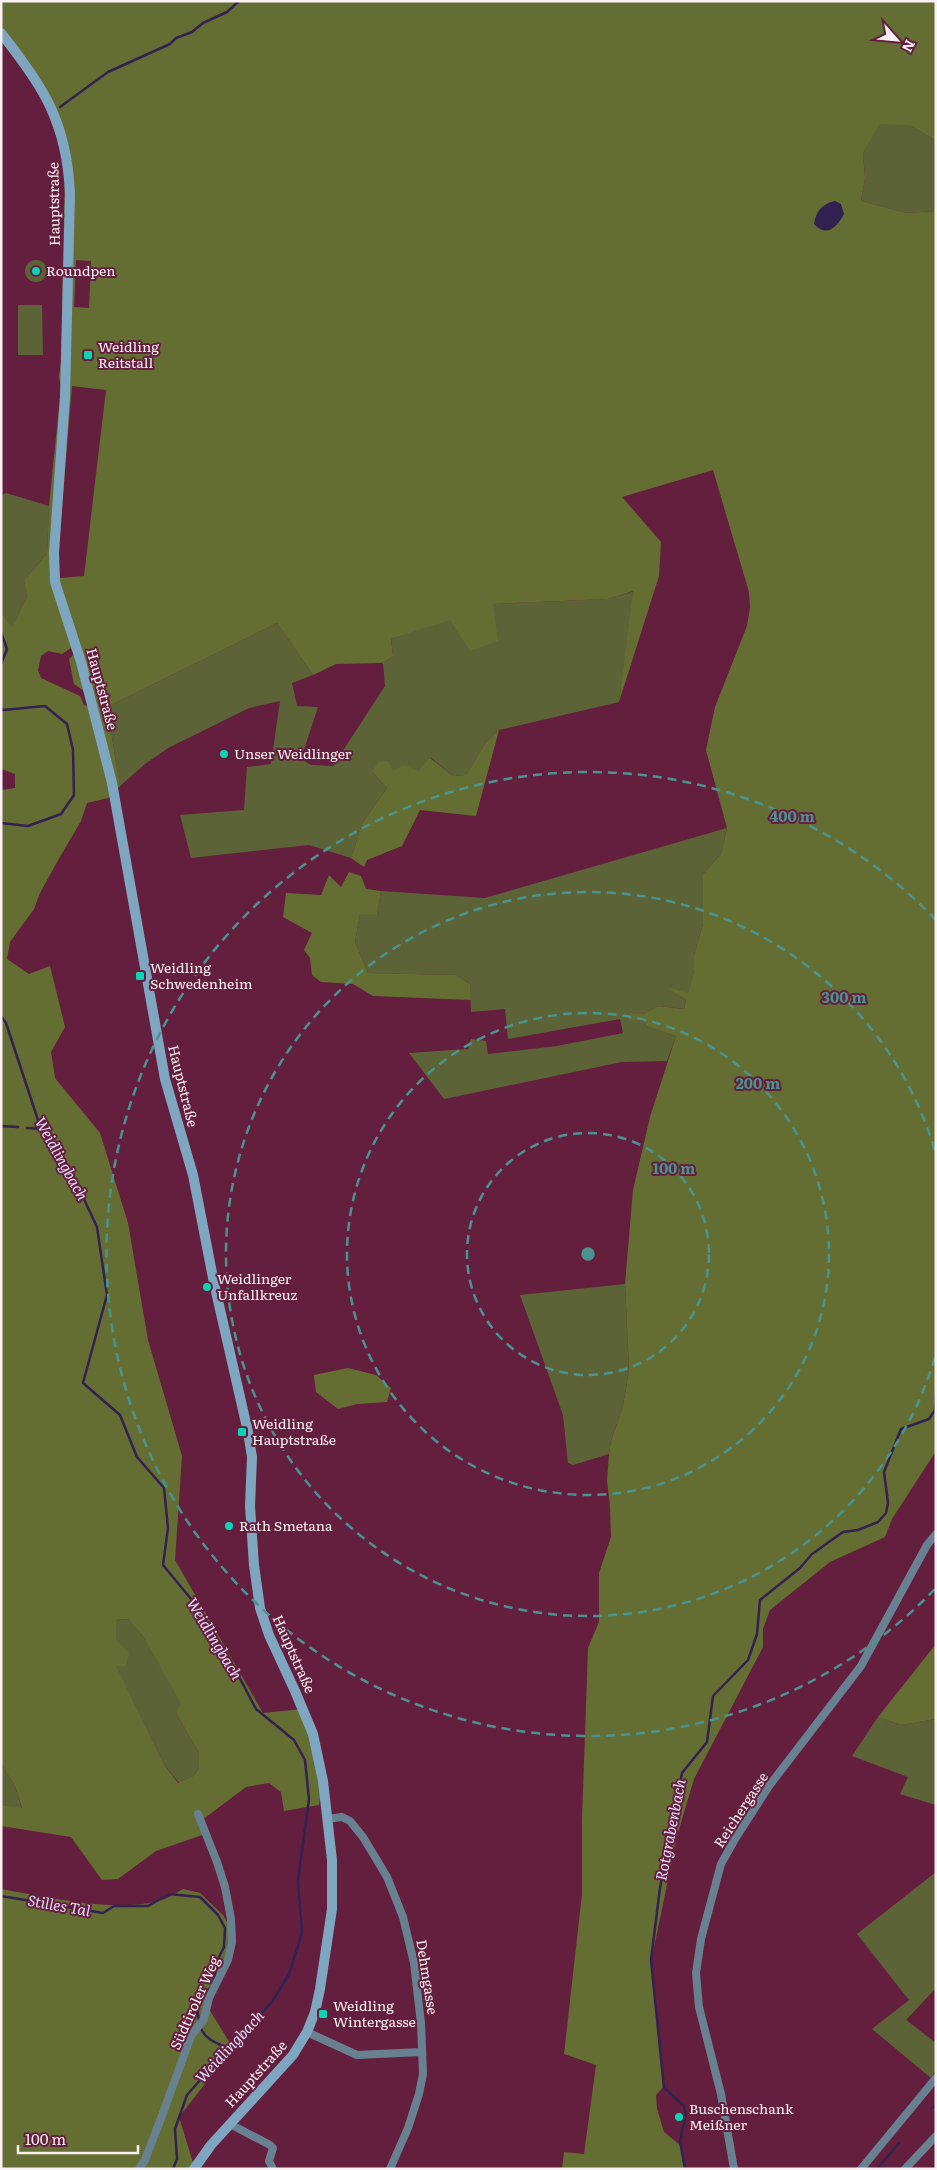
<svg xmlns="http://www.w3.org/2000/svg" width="937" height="2170" font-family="Literata,serif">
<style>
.green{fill:#5c6336}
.forest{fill:#656e32;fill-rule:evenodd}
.water{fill:#322251}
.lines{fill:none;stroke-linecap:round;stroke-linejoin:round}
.stream{stroke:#322251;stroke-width:2.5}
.street{stroke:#688191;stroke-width:8}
.secondary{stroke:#7ea6c0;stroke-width:10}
.ring{fill:none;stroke:#4a948f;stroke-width:2.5;stroke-dasharray:9 6}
.poi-dot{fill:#09d5b5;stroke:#651f3e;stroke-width:2}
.labels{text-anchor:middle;stroke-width:4;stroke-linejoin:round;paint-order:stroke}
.street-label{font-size:14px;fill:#f9f0f3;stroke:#651f3e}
.poi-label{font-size:14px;fill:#f9f0f3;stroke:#651f3e;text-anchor:start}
.water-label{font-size:15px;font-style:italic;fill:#e6deff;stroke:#651f3e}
.centre{fill:#4a948f;stroke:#651f3e;stroke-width:2.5}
.ring-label{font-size:15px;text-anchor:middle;font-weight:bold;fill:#4a948f;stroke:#651f3e;stroke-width:4;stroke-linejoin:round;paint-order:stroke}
</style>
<rect width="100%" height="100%" fill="#651f3e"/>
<!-- green -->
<g class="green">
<path d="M880,123L912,126L936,141V211L907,213L861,201L865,178L863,153Z"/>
<circle cx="36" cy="271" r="11"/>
<path d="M18,305H42L43,355H18Z"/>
<path d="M6,493L49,506L47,554L24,580L27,597L12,629L1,612V495Z"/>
<path d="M634,591L619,702L499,730L486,742L466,775L453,776L431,758L418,771L372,772L387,788L362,824L351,858L309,845L191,858L180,815L244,810L247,767L271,764L280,701L249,708L168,748L145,764L120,786L107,707L277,623L313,675L292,683L297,706L318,707L301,759L311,765L333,766L385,686L383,663L393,656L391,639L493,604L608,599Z"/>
<path d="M727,828L721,854L703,874V924L694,955V971L688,994L667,988L686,1000L684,1009L658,1006L644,1014H631L630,1020H642L648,1027L676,1036L667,1061L622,1062L444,1099L409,1053L468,1049L471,1039L486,1041L488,1054L557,1046L623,1033L620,1019L508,1039L505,1009L471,1012L470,984L456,975L368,973L355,942L360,913L377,915L381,891L485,898Z"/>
<path d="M625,1284L629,1370L623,1406L611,1441L609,1454L573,1465L568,1463L563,1415L520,1295Z"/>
<path d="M130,1619L142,1635L182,1703L176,1713L199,1753V1768L193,1776L179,1783L164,1764L115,1665H126L116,1640V1620Z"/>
<path d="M878,1717L901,1725L936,1719V1805L900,1794L908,1777L852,1756Z"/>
<path d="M1,1764L15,1786L22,1809L1,1805Z"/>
<path d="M936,1872V1988L906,2020L936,2043V2070L931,2078L872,2029L909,2000L857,1934Z"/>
</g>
<!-- forest -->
<g class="forest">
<path d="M1,1H936V141L912,126L880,124L863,153L865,178L861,201L907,213L936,211V1451L892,1519L885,1537L830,1562L770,1610L763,1629V1647L694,1779L677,1836L651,1962L664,2086L656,2095L657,2109L664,2132L681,2146L684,2169H562L564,2152L584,2154L596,2065L564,2054L582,1894V1820L588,1648L599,1622V1573L611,1537L610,1506L607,1481L609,1454L611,1441L623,1406L629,1370L625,1284L633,1190L650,1117L676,1036L648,1027L642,1020H629L631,1014H644L658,1006L684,1009L686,1000L665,987L688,993L694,971V955L703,924V874L721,854L727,828L706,750L715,707L747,626L750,607L749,592L713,470L622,497L661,542L659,576L619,702L633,591L608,599L493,604L498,641L470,651L450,620L391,639L393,656L383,663L336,664L313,675L277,623L107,707L120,786L108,798L87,803L81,821L57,862L40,893L34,909L10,942L7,959L29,974L50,966L65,1027L51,1052L55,1078L100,1133L128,1223L148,1340L182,1456L175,1560L263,1713L302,1709L322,1782L319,1805L284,1811L281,1792L269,1783L246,1787L202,1820L208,1833L156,1851L118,1879L102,1880L71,1837L1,1826V1805L22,1808L15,1786L1,1764V790L15,788V774L1,769V612L12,628L27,597L24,580L47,554L49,506L61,387L59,377L61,362L65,171L64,158L42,96L1,41ZM76,260L91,261L89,308L74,307ZM72,386L106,390L84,576L60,578L58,556ZM71,648L74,654L69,659L74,684L84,691L88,706L84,705L80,696L41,678L38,670L41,656L48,651L62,654ZM129,1619L142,1635L181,1703L176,1713L199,1753V1768L193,1776L178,1783L164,1764L116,1666H126L129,1653L116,1640V1620Z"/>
<path d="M499,730L476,816L420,810L402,846L367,860L364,867L351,858L362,824L387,788L372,772L378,762L388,761L393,771L404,765L418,771L430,758L453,776L466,775L486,742Z"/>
<path d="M349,872L361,876L366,889L381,891L377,915L360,914L355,942L368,973L456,975L470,984L471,1000L373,996L353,984L321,982L312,975L310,958L304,950L312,933L283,917L286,893L321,895L329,875L341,887Z"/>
<path d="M348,1368L376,1375L391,1388L387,1402L357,1404L338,1409L316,1392L314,1375Z"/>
<path d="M936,1644V1719L901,1725L878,1717Z"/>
<path d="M1,1889C49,1897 112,1913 159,1901C167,1899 176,1893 183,1889L200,1893L223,1915L231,1929L227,1961L209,2009L233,2048L179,2117L193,2163L190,2169H1Z"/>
</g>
<!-- water -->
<path class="water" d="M835,201L841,204L844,214C837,227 827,238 814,224C816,211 822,204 835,201Z"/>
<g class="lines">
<!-- stream -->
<g class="stream">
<path d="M60,107L108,72L170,44L176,38L192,32L203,23L227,12L239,1"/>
<path d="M1,632L7,649L1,664"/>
<path d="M1,708L3,710L45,706L67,724L73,750L74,795L61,814L28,826L1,823"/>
<path d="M1,1016L6,1023L38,1120L70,1169L97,1227L107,1295L83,1383L120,1415L137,1457L164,1488L168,1528L163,1565L196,1605L228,1656L256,1709L294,1740L305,1760L309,1799L298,1881L302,1933L289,1974L272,2002L228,2048L187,2095L175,2129L177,2159L173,2169"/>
<path d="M1,1126L18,1127"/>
<path d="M27,1128L44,1129"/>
<path d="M1,1896L103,1913L114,1906H148L169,1894L200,1897L218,1915L225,1928L224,1947L216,1963L215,1976L212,1986L202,1997L197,2008L199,2021"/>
<path d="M200,2026C204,2039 216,2043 228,2048"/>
<path d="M932,2108L936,2105"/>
<path d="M685,2169L680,2141L686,2113L683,2105L664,2088L651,1960L660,1888L682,1773L707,1742L713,1696L748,1660L757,1634L760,1600L800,1568L812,1554L843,1532L858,1530L878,1522L886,1513L888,1503L884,1472L901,1429L929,1419L935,1410L936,1391"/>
<path d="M877,2169L899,2143"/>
</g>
<!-- street -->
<g class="street">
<path d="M327,1819L342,1817L350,1821L363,1837L387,1877L403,1917L414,1963L421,2023L423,2074L419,2094L408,2128L390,2169"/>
<path d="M307,2032L357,2055L421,2052"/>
<path d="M230,2124L270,2145L273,2148L269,2161L273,2169"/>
<path d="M139,2169L145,2160L163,2113L191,2036L204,2019L209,1998L228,1960L232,1942L231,1919L225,1887L217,1862L198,1814"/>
<path d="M734,2169L721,2094L699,2007L696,1973L701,1939L721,1864L735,1839L769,1786L861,1666L927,1545L936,1534"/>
<path d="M861,2169L936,2078"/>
<path d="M905,2169L936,2136"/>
</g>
<!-- secondary -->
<path class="secondary" d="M1,33C44,87 67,123 70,194L65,397L54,553L55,582L81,662L112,783L165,1079L193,1175L214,1283L248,1432L252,1457L250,1506L254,1565L260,1608L269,1635L295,1691L313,1734L323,1781L332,1860V1909L320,1989L315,2012L307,2032L293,2055L211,2145L194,2169"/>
</g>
<!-- distance rings -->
<g class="ring">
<circle cx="588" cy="1254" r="121"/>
<circle cx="588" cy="1254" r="241"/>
<path d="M935 1357A362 362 0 1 1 935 1151"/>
<path d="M935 1589A482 482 0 1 1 935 919"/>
</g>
<!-- markers -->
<g class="poi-dot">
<circle cx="36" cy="271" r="5"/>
<rect x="83" y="350" width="10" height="10" rx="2.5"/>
<circle cx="224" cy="754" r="5"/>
<rect x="135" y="971" width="10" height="10" rx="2.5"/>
<circle cx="207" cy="1287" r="5"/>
<rect x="237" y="1427" width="10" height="10" rx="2.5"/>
<circle cx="229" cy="1526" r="5"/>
<rect x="318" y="2009" width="10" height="10" rx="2.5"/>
<circle cx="679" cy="2117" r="5"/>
</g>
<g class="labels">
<!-- street labels -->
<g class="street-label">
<text transform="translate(54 204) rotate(-91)" y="5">Hauptstraße</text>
<text transform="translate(102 689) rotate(75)" y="5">Hauptstraße</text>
<text transform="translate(183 1086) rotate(76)" y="5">Hauptstraße</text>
<text transform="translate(294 1654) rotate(66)" y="5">Hauptstraße</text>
<text transform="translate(741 1810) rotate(-57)" y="5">Reichergasse</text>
<text transform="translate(427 1977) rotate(81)" y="5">Dehmgasse</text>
<text transform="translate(195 2003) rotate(-66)" y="5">Südtiroler Weg</text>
<text transform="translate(256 2074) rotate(-48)" y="5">Hauptstraße</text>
</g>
<!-- poi labels -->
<g class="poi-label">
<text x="46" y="276">Roundpen</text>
<text x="98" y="352">Weidling<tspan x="98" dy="16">Reitstall</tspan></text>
<text x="234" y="759">Unser Weidlinger</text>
<text x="150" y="973">Weidling<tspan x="150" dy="16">Schwedenheim</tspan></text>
<text x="217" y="1284">Weidlinger<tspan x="217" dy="16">Unfallkreuz</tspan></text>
<text x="252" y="1429">Weidling<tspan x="252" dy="16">Hauptstraße</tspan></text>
<text x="239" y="1531">Rath Smetana</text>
<text x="333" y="2011">Weidling<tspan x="333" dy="16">Wintergasse</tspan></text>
<text x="689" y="2114">Buschenschank<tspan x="689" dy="16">Meißner</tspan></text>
</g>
<!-- water labels -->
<g class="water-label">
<text transform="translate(61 1159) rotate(61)" y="5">Weidlingbach</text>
<text transform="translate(214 1639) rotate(59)" y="5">Weidlingbach</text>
<text transform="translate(671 1830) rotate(-79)" y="5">Rotgrabenbach</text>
<text transform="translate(59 1906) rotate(10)" y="5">Stilles Tal</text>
<text transform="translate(230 2047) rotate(-47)" y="5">Weidlingbach</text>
</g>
</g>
<circle cx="588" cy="1254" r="8" class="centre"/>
<g class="ring-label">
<text x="792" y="822">400 m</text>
<text x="844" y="1003">300 m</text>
<text x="758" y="1089">200 m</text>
<text x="674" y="1174">100 m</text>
</g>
<!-- border -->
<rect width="937" height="2170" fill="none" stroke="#f9f0f3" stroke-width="5"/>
<!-- north arrow -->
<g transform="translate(897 40) rotate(117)" stroke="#651f3e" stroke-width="4" paint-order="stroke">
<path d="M0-4L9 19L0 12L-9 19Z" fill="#f9f0f3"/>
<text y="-8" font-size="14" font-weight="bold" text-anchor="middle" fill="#f9f0f3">N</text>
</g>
<!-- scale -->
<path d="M18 2145v8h120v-8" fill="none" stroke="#f9f0f3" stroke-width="2.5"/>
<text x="25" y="2145" font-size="15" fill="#f9f0f3" stroke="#651f3e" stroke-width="4" paint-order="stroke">100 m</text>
</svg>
